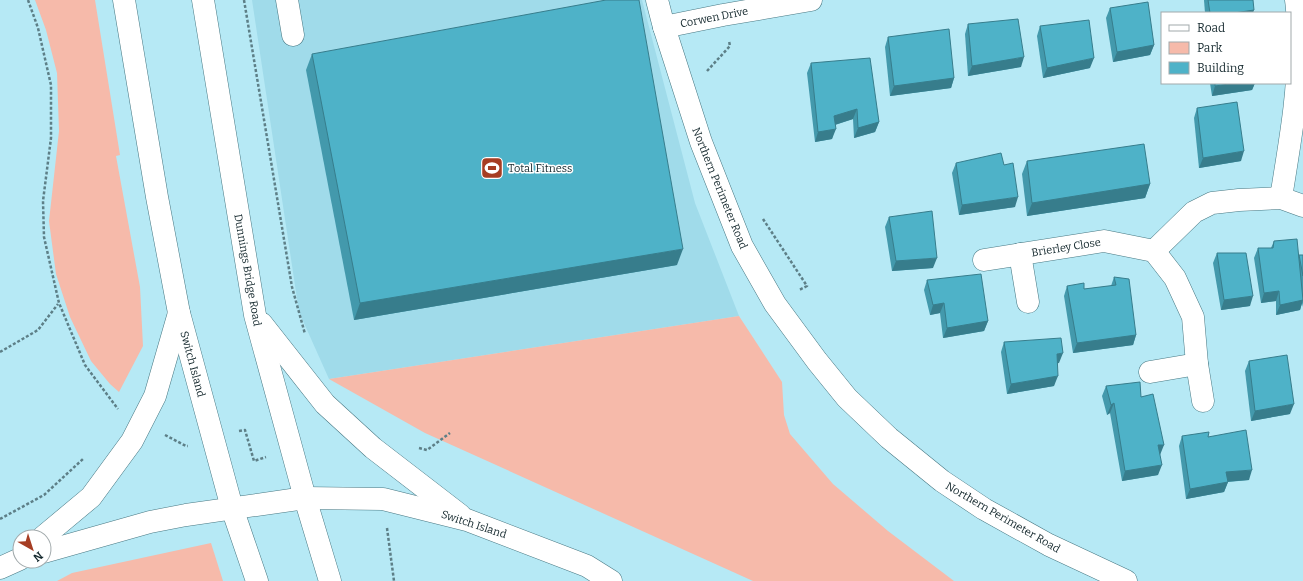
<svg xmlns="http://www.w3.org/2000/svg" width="1303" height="581" font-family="Bitter,serif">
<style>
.built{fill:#a0dbea}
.green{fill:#f6baaa}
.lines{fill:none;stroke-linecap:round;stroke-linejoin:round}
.minor-casing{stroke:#487883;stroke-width:23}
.major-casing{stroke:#487883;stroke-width:23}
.highway-casing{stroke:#487883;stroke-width:23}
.path{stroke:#5d7f87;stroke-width:2.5;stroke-dasharray:3 2;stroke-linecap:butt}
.minor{stroke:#fff;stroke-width:22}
.major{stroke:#fff;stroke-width:22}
.highway{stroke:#fff;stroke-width:22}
.wall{fill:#4399ac}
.shaded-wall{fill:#377d8c}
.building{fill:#4eb2c8;stroke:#377d8c}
.labels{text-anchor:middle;stroke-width:3;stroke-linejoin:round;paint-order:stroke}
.street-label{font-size:11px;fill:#13272c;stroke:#fff}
.poi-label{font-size:11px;fill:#13272c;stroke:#fff;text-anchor:start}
</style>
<rect width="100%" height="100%" fill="#b6e9f5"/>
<!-- built -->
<path class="built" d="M252,0H642L695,203L739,316L329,379L299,312Z"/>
<!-- green -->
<g class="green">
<path d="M35,0H95L120,155L116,156L140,287L143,346L119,392L110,384L91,361L70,317L56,274L49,221L59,131L57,73L46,30Z"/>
<path d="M739,316L782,382L784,415L790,434L833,484L888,531L954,581H753L425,433L329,379Z"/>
<path d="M211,543L223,581H57L72,573Z"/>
</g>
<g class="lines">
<!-- minor casing -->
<g class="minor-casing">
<g id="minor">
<path d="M287,0L293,35"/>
<path d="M664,27L723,15L811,0"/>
<path d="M1281,198C1289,146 1299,95 1298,43C1298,28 1298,14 1296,0"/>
<path d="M1154,251L1194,212L1212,203L1239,200L1281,198L1303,206"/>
<path d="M1020,254L1028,302"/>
<path d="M984,260L1104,241L1154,251L1175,278L1193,317L1197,364L1203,401"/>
<path d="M1150,372L1197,364"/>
</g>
</g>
<!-- major casing -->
<g class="major-casing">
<path id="major" d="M657,0L664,27L701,142L742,246L775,304L817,361L847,398L889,438L942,481L984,509L1049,545L1126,581"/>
</g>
<!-- highway casing -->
<g class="highway-casing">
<g id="highway">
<path d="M124,0L157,197L179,313L232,508L257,581"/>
<path d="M203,0L255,315L305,498L330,581"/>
<path d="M262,324L325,404L373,448L460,515"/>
<path d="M43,537L91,497L132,441L155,396L179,313"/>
<path d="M44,552L150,522L186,515L305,498L383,499L467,520L587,566L611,581"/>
<path d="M0,568L20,559"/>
</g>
</g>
<!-- path -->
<g class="path">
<path d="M28,0L38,28L51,85V138L43,201L44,237L59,303L85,365L118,409"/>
<path d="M244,0L292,287L305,334"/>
<path d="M707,71L730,46L729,41"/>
<path d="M763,219L807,286L799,290"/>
<path d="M0,352L38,330L58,304"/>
<path d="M239,431L245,430L254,461L266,457"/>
<path d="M165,435L186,446H188"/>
<path d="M419,448L427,450L450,433"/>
<path d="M0,519L44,495L83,459"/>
<path d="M387,528L394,581"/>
</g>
<!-- minor -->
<use href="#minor" class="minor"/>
<!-- major -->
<use href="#major" class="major"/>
<!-- highway -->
<use href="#highway" class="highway"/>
</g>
<!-- wall -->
<g class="wall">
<path d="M1204,0H1253V13H1205Z"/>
<path d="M1110,8L1154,45L1150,55L1113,62L1106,18Z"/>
<path d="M968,24L1021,67L968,76L965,34Z"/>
<path d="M1040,26L1090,68L1043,78L1037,36Z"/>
<path d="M888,37L954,78L951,88L890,96L885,47Z"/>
<path d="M312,54L677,265L354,320L306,70Z"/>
<path d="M811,63L879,122L875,132L854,138L853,119L835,125L832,139L815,142L807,73Z"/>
<path d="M1210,83H1255L1252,90L1212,96Z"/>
<path d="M1197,108L1241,161L1199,168L1194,118Z"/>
<path d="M1027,161L1150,184L1145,198L1027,216L1022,174Z"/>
<path d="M956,163L1015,207L959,215L952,173Z"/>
<path d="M889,217L933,268L892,271L885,227Z"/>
<path d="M1274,241L1299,257V255H1303V307L1302,303L1300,310L1276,315V301L1261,303L1254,258L1258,248H1271Z"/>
<path d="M1217,253L1250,306L1221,310L1213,263Z"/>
<path d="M1114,277L1136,335L1133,345L1073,353L1064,296L1067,286L1084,289L1111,286Z"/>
<path d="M927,280L988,321L984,331L943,338L940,313L930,315L924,290Z"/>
<path d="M1004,342L1059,363H1057L1054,386L1007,394L1001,352Z"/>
<path d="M1249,361L1290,414L1251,421L1245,371Z"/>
<path d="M1106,386L1141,397L1160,455L1158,475L1122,481L1110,413L1107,415L1102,396Z"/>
<path d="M1182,436L1208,437L1249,480L1228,482L1224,492L1186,499L1179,446Z"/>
</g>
<!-- shaded-wall -->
<g class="shaded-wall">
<path d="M1254,10L1253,13H1234Z"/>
<path d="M1154,45L1150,55L1113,62L1117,52Z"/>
<path d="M1024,57L1021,67L968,76L972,66Z"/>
<path d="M1094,58L1090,68L1043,78L1047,68Z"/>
<path d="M954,78L951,88L890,96L894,86Z"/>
<path d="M1236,83H1255L1252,90L1212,96L1215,86Z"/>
<path d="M857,109L853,119L831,126L834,116Z"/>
<path d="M879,122L875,132L854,138L858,128Z"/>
<path d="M836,129L832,139L815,142L818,132Z"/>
<path d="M1244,151L1241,161L1199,168L1203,158Z"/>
<path d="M1150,184L1145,198L1027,216L1032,203Z"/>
<path d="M1018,197L1015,207L959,215L962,205Z"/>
<path d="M683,249L677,265L354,320L360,303Z"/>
<path d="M937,258L933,268L892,271L896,261Z"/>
<path d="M1279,291L1276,301L1261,303L1264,293Z"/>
<path d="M1253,296L1250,306L1221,310L1224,300Z"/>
<path d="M1303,300L1300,310L1276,315L1280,305Z"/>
<path d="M944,303L940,313L930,315L933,305Z"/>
<path d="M988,321L984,331L943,338L947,328Z"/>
<path d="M1136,335L1133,345L1073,353L1077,343Z"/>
<path d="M1063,353L1059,363L1053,364L1057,354Z"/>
<path d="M1058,376L1054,386L1007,394L1011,384Z"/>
<path d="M1114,403L1110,413L1107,415L1111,405Z"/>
<path d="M1294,404L1290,414L1251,421L1255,411Z"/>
<path d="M1158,445H1164L1160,455H1155Z"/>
<path d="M1162,465L1158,475L1122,481L1125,471Z"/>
<path d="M1252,470L1249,480L1223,482L1226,472Z"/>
<path d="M1228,482L1224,492L1186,499L1190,489Z"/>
</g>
<!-- building -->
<g class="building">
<path d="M606,0H639L683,249L360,303L312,54Z"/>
<path d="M1208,0H1253L1254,10L1234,13H1210Z"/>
<path d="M1148,2L1154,45L1117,52L1110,8Z"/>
<path d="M1018,19L1024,57L972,66L968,24Z"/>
<path d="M1089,20L1094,58L1047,68L1040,26Z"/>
<path d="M949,29L954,78L894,86L888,37Z"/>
<path d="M870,58L879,122L858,128L857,109L834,116L836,129L818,132L811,63Z"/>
<path d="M1215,83H1236L1215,86Z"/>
<path d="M1237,102L1244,151L1203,158L1197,108Z"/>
<path d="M1144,144L1150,184L1032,203L1027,161Z"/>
<path d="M1001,153L1004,165L1013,163L1018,197L962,205L956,163Z"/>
<path d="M932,211L937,258L896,261L889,217Z"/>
<path d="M1297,239L1303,300L1280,305L1279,291L1264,293L1258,248H1273L1274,241Z"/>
<path d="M1217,253H1246L1253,296L1224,300Z"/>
<path d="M1299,255H1303V276Z"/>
<path d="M981,274L988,321L947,328L944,303L933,305L927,280Z"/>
<path d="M1114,277L1129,279L1136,335L1077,343L1067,286L1084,283V289L1116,285Z"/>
<path d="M1061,338L1063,353L1057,354L1058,376L1011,384L1004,342Z"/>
<path d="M1287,355L1294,404L1255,411L1249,361Z"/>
<path d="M1140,382L1141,397L1153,394L1164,445H1158L1162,465L1125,471L1114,403L1111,405L1106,386Z"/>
<path d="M1246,430L1252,470L1226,472L1228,482L1190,489L1182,436L1209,432L1208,437Z"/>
</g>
<!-- icons -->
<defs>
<g id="stadium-square" transform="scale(1.15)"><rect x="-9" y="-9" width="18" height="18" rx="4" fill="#a63d23" stroke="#fff"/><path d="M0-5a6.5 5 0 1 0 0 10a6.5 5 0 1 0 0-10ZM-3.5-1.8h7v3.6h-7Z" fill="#fff"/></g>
</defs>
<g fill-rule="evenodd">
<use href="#stadium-square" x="492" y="168"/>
</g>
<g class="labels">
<!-- street labels -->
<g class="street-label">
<text transform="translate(714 17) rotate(-11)" y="4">Corwen Drive</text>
<text transform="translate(720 188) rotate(68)" y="4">Northern Perimeter Road</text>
<text transform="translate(1066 247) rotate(-9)" y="4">Brierley Close</text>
<text transform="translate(248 270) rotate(80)" y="4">Dunnings Bridge Road</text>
<text transform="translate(193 364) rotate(75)" y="4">Switch Island</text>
<text transform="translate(1003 517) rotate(30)" y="4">Northern Perimeter Road</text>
<text transform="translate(474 524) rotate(18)" y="4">Switch Island</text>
</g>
<!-- poi labels -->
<g class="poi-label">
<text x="508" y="172">Total Fitness</text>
</g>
</g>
<!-- legend -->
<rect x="1161" y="12" width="130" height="72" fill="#ffffff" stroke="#a1a9ab"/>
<rect x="1169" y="25" width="20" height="6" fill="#ffffff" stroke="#a1a9ab"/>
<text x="1197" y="32" font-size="12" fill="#13272c">Road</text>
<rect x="1169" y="42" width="20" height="12" fill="#f6baaa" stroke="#a1a9ab"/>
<text x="1197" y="52" font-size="12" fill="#13272c">Park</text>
<rect x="1169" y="62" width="20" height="12" fill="#4eb2c8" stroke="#a1a9ab"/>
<text x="1197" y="72" font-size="12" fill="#13272c">Building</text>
<!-- north arrow -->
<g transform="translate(32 549) rotate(141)"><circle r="19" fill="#ffffff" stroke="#a1a9ab"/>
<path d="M0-3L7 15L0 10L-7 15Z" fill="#a63d23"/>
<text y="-6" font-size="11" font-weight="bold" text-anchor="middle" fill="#13272c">N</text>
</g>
</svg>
